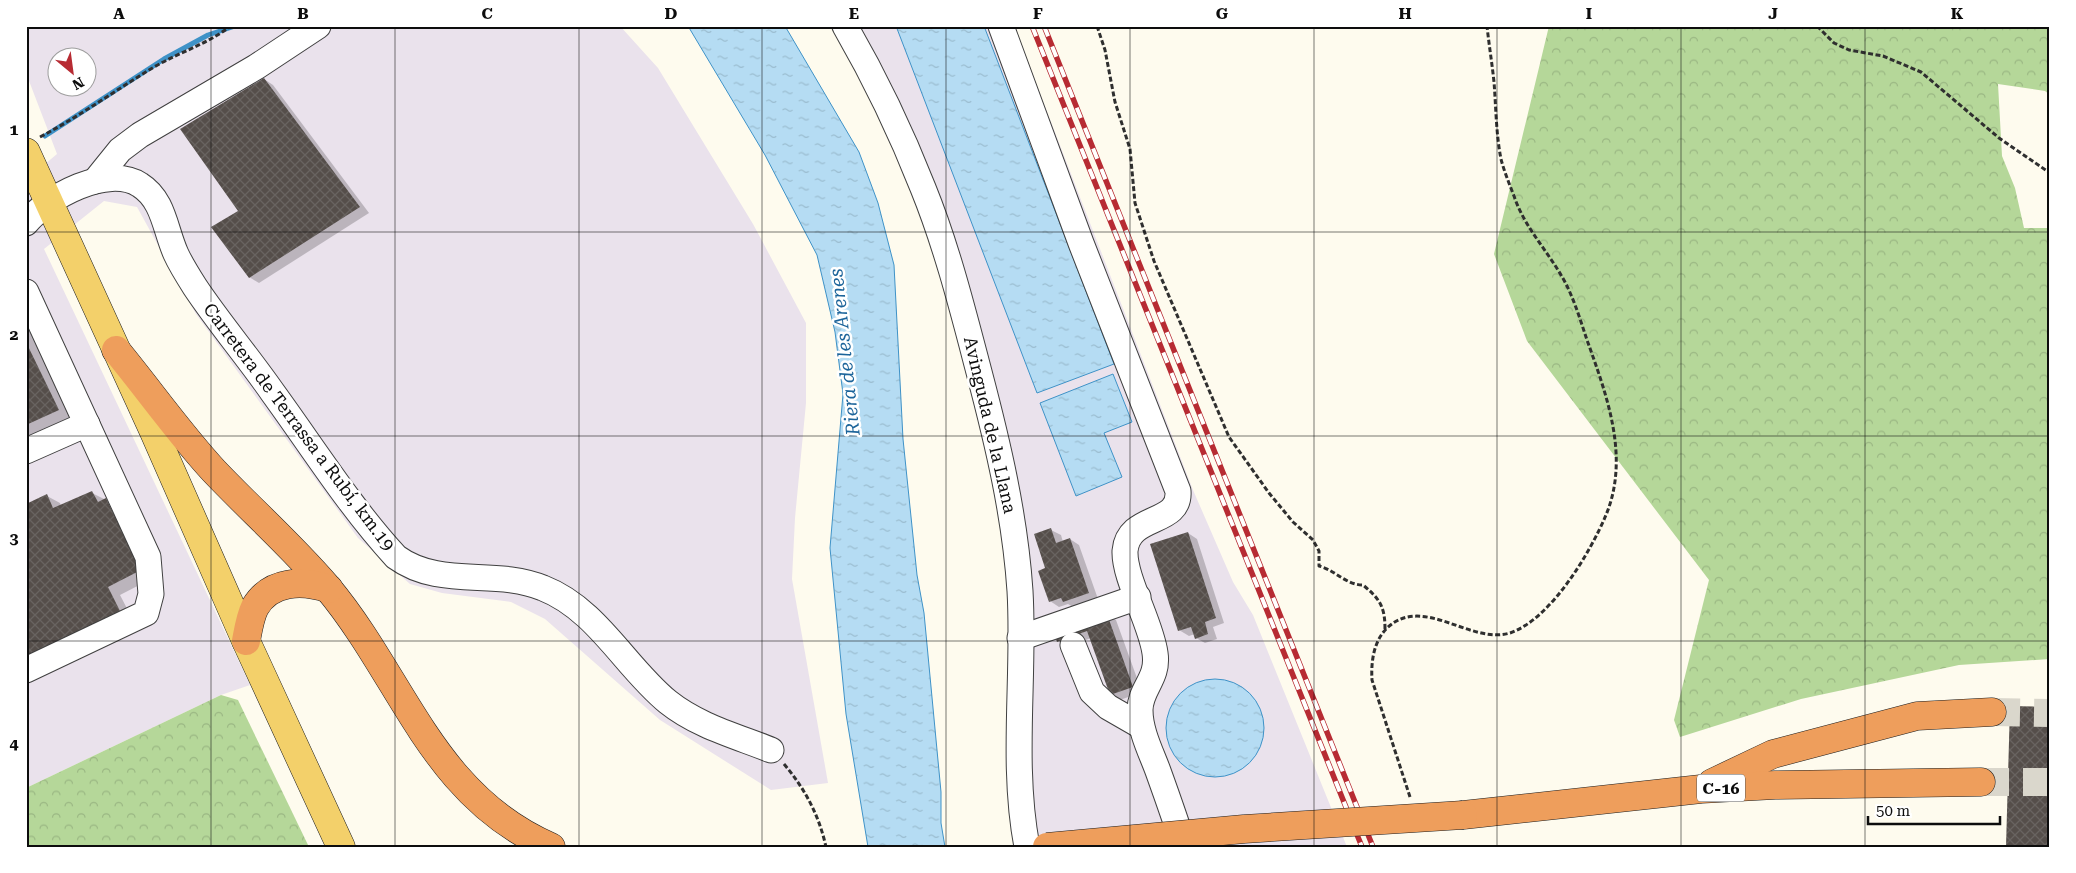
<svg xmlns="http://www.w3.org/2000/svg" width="2076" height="873" font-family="'Roboto Serif',serif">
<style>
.industrial{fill:#eae2ec;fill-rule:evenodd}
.forest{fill:url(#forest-crowns)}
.water{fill:url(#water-ripples);stroke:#3f92c7}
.shadow{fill:#0003}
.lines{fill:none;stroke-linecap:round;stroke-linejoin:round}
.stream{stroke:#3f92c7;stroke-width:5}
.building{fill:url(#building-cross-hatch)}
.highway-tunnel{stroke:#dad7cc;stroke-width:28;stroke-dasharray:28 14;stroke-linecap:butt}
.minor-casing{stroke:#404040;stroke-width:27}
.major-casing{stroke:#1e1e1e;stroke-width:29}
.highway-casing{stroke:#1e1e1e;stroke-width:29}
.path{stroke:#2f2f2f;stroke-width:3;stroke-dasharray:5 2.5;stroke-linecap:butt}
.minor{stroke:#fff;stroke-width:25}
.major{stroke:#f3d06a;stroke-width:28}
.highway{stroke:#ee9e5c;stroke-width:28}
.rail-casing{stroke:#b72b33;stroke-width:5.5}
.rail{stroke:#fff;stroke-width:4;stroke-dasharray:11;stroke-linecap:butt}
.highway-bridge-casing{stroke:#1e1e1e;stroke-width:29;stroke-linecap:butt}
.highway-bridge{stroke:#ee9e5c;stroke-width:28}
.grid{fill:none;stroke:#0d0d0d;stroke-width:1;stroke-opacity:0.55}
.labels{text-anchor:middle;stroke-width:5;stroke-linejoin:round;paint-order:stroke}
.shield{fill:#fff;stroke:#565656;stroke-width:1}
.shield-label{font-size:16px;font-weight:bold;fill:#0d0d0d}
.street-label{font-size:18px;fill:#0d0d0d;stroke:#fff}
.water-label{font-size:19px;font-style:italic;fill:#1c649a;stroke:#fff}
.neatline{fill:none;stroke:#0d0d0d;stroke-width:2}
.grid-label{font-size:16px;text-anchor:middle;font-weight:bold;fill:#0d0d0d}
</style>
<defs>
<pattern id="forest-crowns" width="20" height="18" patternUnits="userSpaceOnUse" patternTransform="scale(1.25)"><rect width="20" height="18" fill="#b5d799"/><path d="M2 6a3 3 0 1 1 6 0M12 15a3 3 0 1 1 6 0" fill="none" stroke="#9ab783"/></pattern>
<pattern id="water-ripples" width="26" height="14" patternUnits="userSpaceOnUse" patternTransform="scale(1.25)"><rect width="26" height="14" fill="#b5dcf3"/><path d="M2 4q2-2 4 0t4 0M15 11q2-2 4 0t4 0" fill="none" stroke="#9abccf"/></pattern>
<pattern id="building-cross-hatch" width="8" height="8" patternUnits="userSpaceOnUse" patternTransform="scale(1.25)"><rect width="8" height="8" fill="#554e4a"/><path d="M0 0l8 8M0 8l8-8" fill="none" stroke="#686360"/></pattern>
</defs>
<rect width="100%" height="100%" fill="#fefbee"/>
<!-- industrial -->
<g class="industrial">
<path d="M26,26H620L658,68L753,224L806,323V403L795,518L792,579L828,783L771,790L660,720L545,619L511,602L442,593L410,584L358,538L196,314L137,207L104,201L44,249L250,685L221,695L26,788V180L57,154L26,73ZM58,58H88V88H58Z"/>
<path d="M855,26H1014L1193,490L1233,582L1253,615L1347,847H1038L1031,813L1017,491Z"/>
</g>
<!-- forest -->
<g class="forest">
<path d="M1549,26H2050V95L2045,91L1998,84L2002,156L2015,188L2024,228H2050V659L1959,665L1801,699L1680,737L1674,720L1709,580L1527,341L1494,254Z"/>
<path d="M221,695L238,700L309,847H26V788Z"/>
</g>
<!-- water -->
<g class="water">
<path d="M688,26H785L859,152L878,203L894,265L903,439L917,575L924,613L941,792V823L945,847H868L846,714L830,548L843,394L835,332L817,255L765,155Z"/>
<path d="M896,26H984L1114,364L1037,393Z"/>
<path d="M1113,374L1132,422L1104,433L1122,477L1076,496L1040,403Z"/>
<circle cx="1215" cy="728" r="49"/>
</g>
<!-- shadow -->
<g class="shadow">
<path d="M264,79L273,85L369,213L259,283L249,277L240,211Z"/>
<path d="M26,324L71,417L26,437Z"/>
<path d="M92,493L118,506L153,578L120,595L134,622L26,670L47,496L60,503L61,506Z"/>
<path d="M1051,530L1061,535L1063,542L1070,539L1079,545L1098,599L1073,607L1068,604L1059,607L1050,601L1047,569Z"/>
<path d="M1188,533L1197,539L1224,623L1213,627L1217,639L1205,643L1196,638L1195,634L1189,636L1179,630Z"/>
<path d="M1107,615L1116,620L1142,692L1120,700L1111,694L1091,638L1067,647L1058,641Z"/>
</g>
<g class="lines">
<!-- stream -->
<path class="stream" d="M45,136L164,59L208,35L235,26"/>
</g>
<!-- building -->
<g class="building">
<path d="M264,78L360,207L249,278L211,227L238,211L180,129Z"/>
<path d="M26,342L59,410L26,425Z"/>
<path d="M92,491L98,502L106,498L141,570L108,587L122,615L26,658V504L47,494L53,508Z"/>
<path d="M1051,528L1056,543L1070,538L1089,593L1063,602L1061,598L1049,602L1038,571L1045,568L1034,534Z"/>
<path d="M1188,532L1216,618L1205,622L1208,634L1195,639L1191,627L1178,631L1150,544Z"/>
<path d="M1107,614L1133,687L1110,695L1087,631L1057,642L1054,633Z"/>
<path d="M2010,706L2050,707V847H2006Z"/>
</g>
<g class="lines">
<!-- highway-tunnel -->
<g class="highway-tunnel">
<path d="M1992,712L2050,713"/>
<path d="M1981,782H2050"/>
</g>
<!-- minor casing -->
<g class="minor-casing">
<g id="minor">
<path d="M845,26C875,78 901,132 923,188C947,247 963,311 979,372C998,444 1015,516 1020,591C1025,675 1011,763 1027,847"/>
<path d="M1001,26L1081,243L1178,491C1181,526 1128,513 1125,551C1124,578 1151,623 1155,653C1159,679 1140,688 1140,710C1140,731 1151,752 1158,771C1167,796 1176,821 1184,847"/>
<path d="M95,181L120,150L140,135L256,67L318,26"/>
<path d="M26,223C47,197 108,164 140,185C164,200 165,230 176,254C181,265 188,276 195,287C219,323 248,357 273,393C313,448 350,507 396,557C440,589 495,568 543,588C597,609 625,667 668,702C698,726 736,736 771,750"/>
<path d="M26,292L148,557L151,594L146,613L26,670"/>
<path d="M26,451L87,424"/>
<path d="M1020,638L1138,597"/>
<path d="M1073,645L1092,692L1108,707L1141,726"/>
</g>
</g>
<!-- major casing -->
<g class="major-casing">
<path id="major" d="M26,152L154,432L246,641L341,847"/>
</g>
<!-- highway casing -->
<g class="highway-casing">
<g id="highway">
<path d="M116,350C149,390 179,433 214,471C251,510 292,546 327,587C404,679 432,796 551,847"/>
<path d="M246,641C248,630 250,617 255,607C271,580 303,580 329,589"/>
<path d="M1712,783L1773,754L1917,716L1992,712"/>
<path d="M1463,815L1701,789L1775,785L1981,782"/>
</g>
</g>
<!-- path -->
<g class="path">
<path d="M1097,26L1105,50L1115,102L1130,149L1135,203L1154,261L1229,437L1269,493L1293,522L1313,540L1319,551V566C1335,570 1346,585 1363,585C1380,599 1385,607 1385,629"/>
<path d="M1817,26L1834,43L1849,50L1883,56L1921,72L1999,138L2050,173"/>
<path d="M40,137C80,116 116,90 154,67C180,52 207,44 231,26"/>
<path d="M784,764C805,789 819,815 826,847"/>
<path d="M1410,797L1372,680C1371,663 1373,642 1387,628C1423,594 1470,645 1510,633C1551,619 1590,553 1606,515C1630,457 1607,396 1587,340C1581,322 1575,302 1566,284C1550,253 1525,229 1514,196C1509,183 1504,171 1501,159C1496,134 1496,107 1494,82C1492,63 1489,45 1487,26"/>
</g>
<!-- minor -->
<use href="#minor" class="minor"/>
<!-- major -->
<use href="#major" class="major"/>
<!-- highway -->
<use href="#highway" class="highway"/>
<!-- rail casing -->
<g class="rail-casing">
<g id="rail">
<path d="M1032,26L1362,847"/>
<path d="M1044,26L1373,847"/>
</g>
</g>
<!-- rail -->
<use href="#rail" class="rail"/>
<!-- highway-bridge casing -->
<g class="highway-bridge-casing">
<path id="highway-bridge" d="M1047,847L1244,829L1463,815"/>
</g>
<!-- highway-bridge -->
<use href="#highway-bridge" class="highway-bridge"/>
</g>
<!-- grid -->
<path class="grid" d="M211,26V847M395,26V847M579,26V847M762,26V847M946,26V847M1130,26V847M1314,26V847M1497,26V847M1681,26V847M1865,26V847M26,232H2050M26,436H2050M26,641H2050"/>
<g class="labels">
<!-- shield labels -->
<rect class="shield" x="1697" y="774.5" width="48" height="27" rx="4"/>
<g class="shield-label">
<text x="1721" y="794">C-16</text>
</g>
<!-- street labels -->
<g class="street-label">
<text transform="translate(990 425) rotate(77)" y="6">Avinguda de la Llana</text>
<text transform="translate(299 427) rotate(53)" y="6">Carretera de Terrassa a Rubí, km.19</text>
</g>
<!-- water labels -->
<g class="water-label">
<text transform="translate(844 352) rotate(-96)" y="7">Riera de les Arenes</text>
</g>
</g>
<!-- border -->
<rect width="2076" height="873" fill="none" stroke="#ffffff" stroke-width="55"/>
<!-- north arrow -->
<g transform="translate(72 72) rotate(151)"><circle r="24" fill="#ffffff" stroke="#9e9e9e"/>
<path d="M0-4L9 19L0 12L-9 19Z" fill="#b72b33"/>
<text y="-8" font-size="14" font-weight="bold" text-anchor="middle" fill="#0d0d0d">N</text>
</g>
<!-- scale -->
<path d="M1868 816v8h132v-8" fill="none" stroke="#0d0d0d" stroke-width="2.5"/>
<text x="1876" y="816" font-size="15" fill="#0d0d0d" stroke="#ffffff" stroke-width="4" paint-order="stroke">50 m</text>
<rect x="28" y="28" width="2020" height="818" class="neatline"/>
<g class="grid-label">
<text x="119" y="19">A</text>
<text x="303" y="19">B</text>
<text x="487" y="19">C</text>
<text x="671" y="19">D</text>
<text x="854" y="19">E</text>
<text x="1038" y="19">F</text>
<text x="1222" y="19">G</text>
<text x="1405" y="19">H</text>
<text x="1589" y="19">I</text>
<text x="1773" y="19">J</text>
<text x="1957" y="19">K</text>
<text x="14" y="135">1</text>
<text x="14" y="340">2</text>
<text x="14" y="544">3</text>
<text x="14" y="749">4</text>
</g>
</svg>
